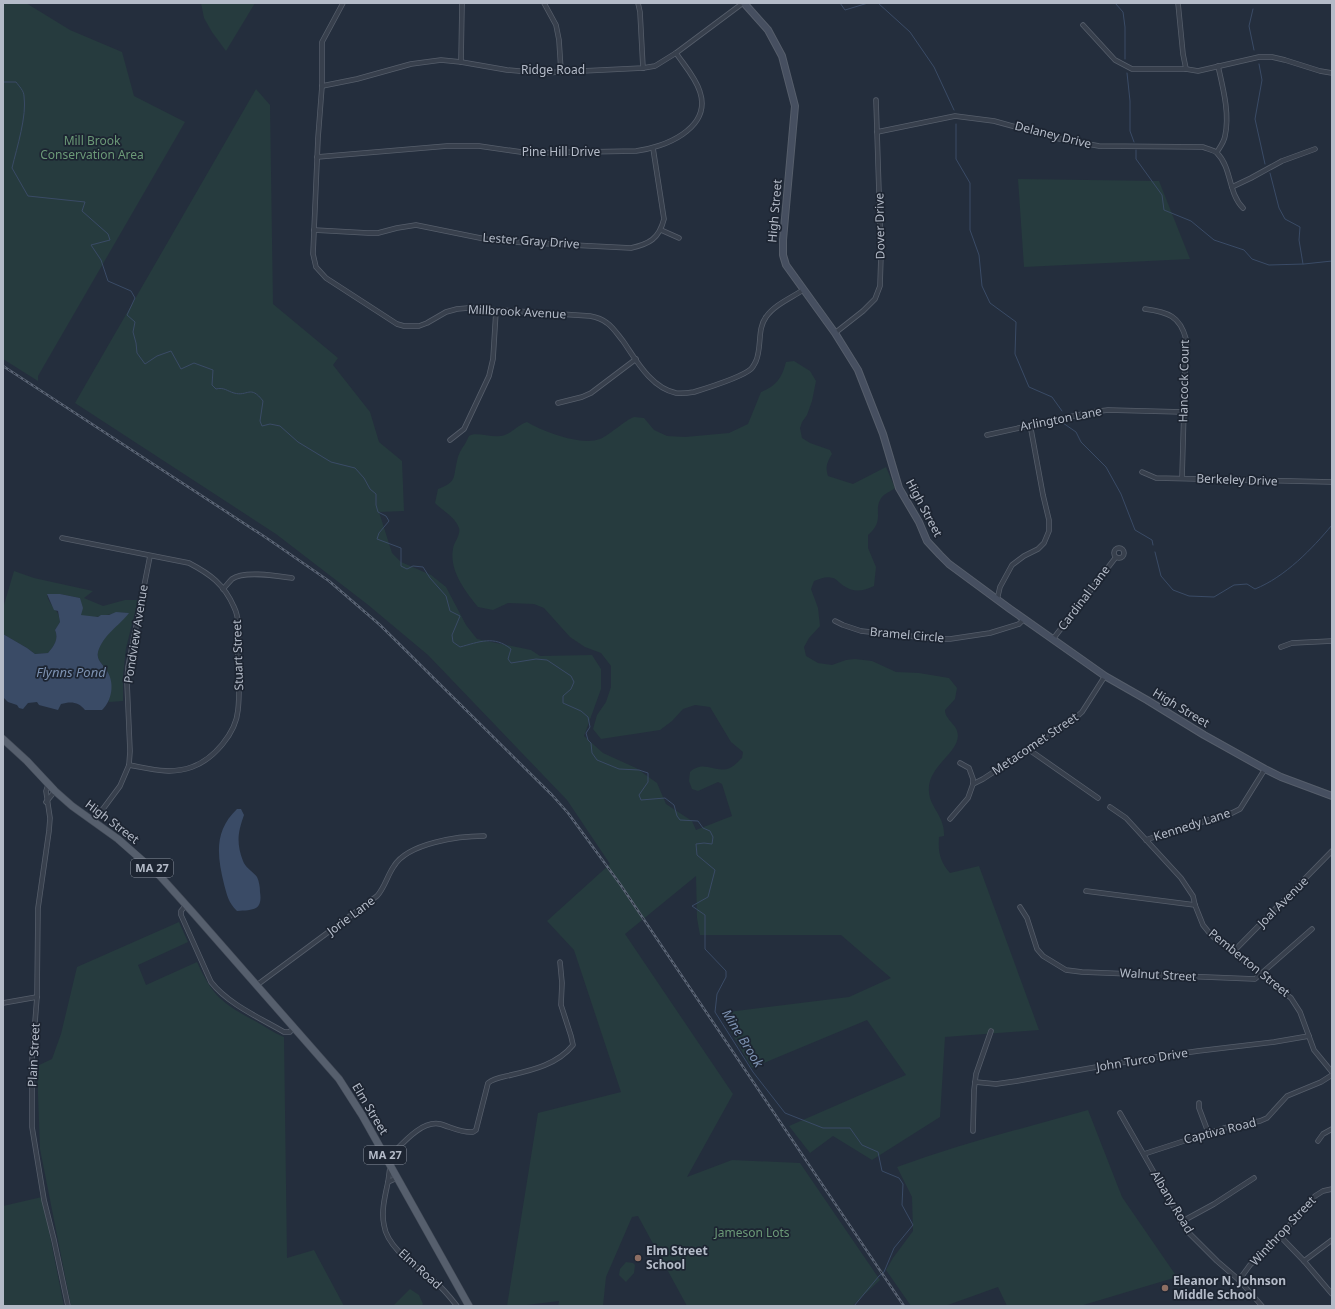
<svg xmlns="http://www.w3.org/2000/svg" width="1335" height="1309" font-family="'Noto Sans',sans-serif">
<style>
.green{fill:#263b3e}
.water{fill:#3a4b66}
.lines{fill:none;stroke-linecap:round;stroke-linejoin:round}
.stream{stroke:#3a4b66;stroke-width:1}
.street-casing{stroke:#565e6b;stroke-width:5.5}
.secondary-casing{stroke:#565e6b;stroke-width:8}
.primary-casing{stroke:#414956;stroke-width:8}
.street{stroke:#38404d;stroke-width:4}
.secondary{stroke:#464f60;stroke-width:6}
.primary{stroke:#565f6d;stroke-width:7}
.rail-casing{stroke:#5a6474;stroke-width:2.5}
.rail{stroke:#1d2532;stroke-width:1;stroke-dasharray:3;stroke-linecap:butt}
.education-dot{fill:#8d6e63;stroke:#1d2532;stroke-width:1.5}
.labels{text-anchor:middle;stroke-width:3.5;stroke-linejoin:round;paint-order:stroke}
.shield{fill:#1d2532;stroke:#878e9b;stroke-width:1}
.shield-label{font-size:11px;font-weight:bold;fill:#b4bbc8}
.street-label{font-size:12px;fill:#b4bbc8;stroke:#1d2532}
.park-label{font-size:12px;fill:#6b9977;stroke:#1d2532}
.poi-label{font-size:12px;font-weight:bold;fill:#b4bbc8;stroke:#1d2532;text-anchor:start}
.water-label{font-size:13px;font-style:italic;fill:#7c91b0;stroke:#1d2532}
</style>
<rect width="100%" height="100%" fill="#242e3d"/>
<!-- green -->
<g class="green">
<path d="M3,3H26L70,30L122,52L134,96L185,122L38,376V381L3,359Z"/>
<path d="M201,3H255L226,51L212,32L204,18Z"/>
<path d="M256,89L270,105L273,304L338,358L333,365L370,412L379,442L402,461L404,511L379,512L392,553L401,562L431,575L446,587L466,625L477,639L531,650L540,656L592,655L601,669V689L584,736L603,753L636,768L657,783L666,804L692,821L696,830L732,816L722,784L718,782L698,791L692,789L689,781L690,772C704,759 715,774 730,768C734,766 739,761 742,758L743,752L731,742L710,707L695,705L683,709L672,721L660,730L601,739L593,729L597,715L606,702L611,687V666L601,653L585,647L570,637L544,608L534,604L508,603L493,610L478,607C465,591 449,570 453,549C454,542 461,535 459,528C456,518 442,510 435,503L438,489C457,482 453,478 457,461C458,455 461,449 465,444C466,442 468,438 469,436C475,431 492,438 500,436C511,435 517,425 527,422C544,432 581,446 600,439C610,435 625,420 634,417C637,417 641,418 644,418L654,430L667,436L685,437L729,433L748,424L761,392C776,386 782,378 786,362L794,361L810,371L816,381L812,401L807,415L802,422L800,428L802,438L810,443L830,450L832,454C827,462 825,467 828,476L853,484L886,467L895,488C891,491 884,494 882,497C872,510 886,520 868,535V548L876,567L874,586C864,591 854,593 844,586C840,584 837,579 833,578C826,576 820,579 814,581L811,589L818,608L820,626L809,638L804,647L806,656L818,663L832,665L846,660L855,659L872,661L896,672L919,673L949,678L957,688L955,699L945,710C945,713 946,716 948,718C950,722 956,726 957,731C964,751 926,765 929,792C930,808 945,816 944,836L939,837C938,853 940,861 950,873L979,866L1039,1030L945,1037L940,1117L872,1160L833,1136L810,1153L789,1126L906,1075L867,1020L752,1068L720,1013L849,997L891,978L841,935H700L697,918L696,876L625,934L733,1094L687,1177L732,1160L800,1163L880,1280L852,1306H687L638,1216L632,1217L606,1277L603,1306H558L559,1301L519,1306H507L538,1113L621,1092L574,950L547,921L610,864L567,800L428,655L367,604L276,534L75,403Z"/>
<path d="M1018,179L1159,181L1190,259L1024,267Z"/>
<path d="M14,571L34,578L93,591L84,598L103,606L125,600H138L126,648L123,676V701L109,702C110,696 110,676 107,671C104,664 96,661 98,652C102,635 119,626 128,613C112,611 98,620 81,616L80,598L60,594L47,595C50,608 59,608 60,622L55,630C59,640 54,646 48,653L35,654L27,648L3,634V608Z"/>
<path d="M179,922L188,942L138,965L146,985L197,962C213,997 223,1004 257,1022C266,1027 274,1033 284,1037L287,1258L314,1250L344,1306H71L40,1149L37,1066L52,1059L61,1034L77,967Z"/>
<path d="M1088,1110L1122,1197L1177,1277L1080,1306H1007L998,1287L945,1306H911L886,1270L893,1258L913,1231L912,1197L897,1167C960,1144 1024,1128 1088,1110Z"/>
<path d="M42,1197L64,1306H3V1206Z"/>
<path d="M626,1262L633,1263L635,1265L634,1273L626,1282L619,1275L620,1269Z"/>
<path d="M410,1289L419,1295L423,1304L421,1306H393Z"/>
</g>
<!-- water -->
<g class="water">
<path d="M47,594H60L80,598L83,608L81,615L98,617L101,615H109L116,612L129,613C119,626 103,635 98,652C96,660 103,664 107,671C115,683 112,701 102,710H85C79,702 71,701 61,704L58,710L39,705L37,702L28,703L23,709L19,708L17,705L8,702L3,697V634L27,648L35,654L48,653C54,646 59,639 55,630L60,622L58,611L54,610Z"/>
<path d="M237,809H241L244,815C238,832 236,843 243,861C245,867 253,872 257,877C259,881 260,887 260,892C263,911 252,910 237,911C228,902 227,895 224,884C217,855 214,831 237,809Z"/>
</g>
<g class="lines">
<!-- stream -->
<g class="stream">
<path d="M840,3L845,10L868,3"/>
<path d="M878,3L910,32L934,67L954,110"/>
<path d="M1115,3L1123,12L1125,27V59"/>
<path d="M1253,9L1249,26L1254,50"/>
<path d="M1259,64L1262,80L1255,119L1265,164"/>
<path d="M1127,73L1130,101V131L1134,142"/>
<path d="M3,82H16C19,86 24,91 24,96C27,116 17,147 12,168L28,196L85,202L82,211L108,234L110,240L91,245L101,260L108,281L131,291L135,298L127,315L135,322L133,332L136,343L137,353L145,364L157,356L171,351L181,369L194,363L213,370L212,385L216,389C224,387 227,391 234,393C248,397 250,384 263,401L260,421L262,426L270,424L280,426L298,442L331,462L355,468L364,478L370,489L376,494V505L378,512L386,516L389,521L379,533L377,539L401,548V566L407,569L413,566L423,567L430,578L446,596L450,611L460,616L452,635L453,642L460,647C479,642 494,635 511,649L508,659L511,663L536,659L547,660L571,676L574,682L571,689L563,696V703L581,711L588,717L590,727L586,733L588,740L591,743L592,753L597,760L619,769L639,770L648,773V782L639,795L641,800L665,798L674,805L677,816L680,820L698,821L703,828L710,831L713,837L712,844L704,843L696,844L697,855L715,870L708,897L692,906L705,915V949L726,971V977L717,994L715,1012L753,1072L785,1113L823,1128H850L862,1145L878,1152L882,1171L899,1178L903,1184L902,1205L913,1225L894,1248L884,1272L879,1276L854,1306"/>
<path d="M956,124V159L970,183V230L979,255L982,286L990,303L1016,322L1015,354L1029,387L1052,397L1062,411"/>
<path d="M1136,150V159L1162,195L1164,210L1191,221L1214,240L1244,250L1252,259L1269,265L1304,264L1332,261"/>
<path d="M1270,173L1279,208L1285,219L1300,227L1299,240L1303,264"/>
<path d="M1063,423L1076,432L1081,442L1106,467L1121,494L1135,530L1152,540L1153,545"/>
<path d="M1155,552L1161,576L1173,590L1189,596L1214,597L1234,585L1247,584L1255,589C1285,577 1312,549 1332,525"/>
</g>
<!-- street casing -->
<g class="street-casing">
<g id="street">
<path d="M343,3L322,42V86L318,138L313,254L316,267L326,278L397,324L404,326H419L427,323L446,312L457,309L468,308L590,316C596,317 602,319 607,323C613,327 618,335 623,341C636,360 651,388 676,393C682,394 688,393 694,392C707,388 742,377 751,369C753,367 755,363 756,361C762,347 757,329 766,317C774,305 791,298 803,290"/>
<path d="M544,3L556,25L559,40L561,71"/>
<path d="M638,3L640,12L643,68"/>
<path d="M1178,3L1183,54L1186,69"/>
<path d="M1083,25L1115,60L1132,69H1186L1198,71L1259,57H1272L1285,60L1320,71L1332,73"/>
<path d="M461,62L462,3"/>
<path d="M322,86L357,79L411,64L441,60L461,62L507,70L541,73L643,68L655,66L676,53L743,3"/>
<path d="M877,132L955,116L994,121L1060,139L1099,146L1203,147C1207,149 1214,150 1217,153C1232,168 1228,193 1243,208"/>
<path d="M1217,152C1220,147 1224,142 1225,136C1230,114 1223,88 1218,66"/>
<path d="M317,157L447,146H479L528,153L636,151C663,148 712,129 700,92C696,78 684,65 676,53"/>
<path d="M1232,187L1251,178L1282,161L1315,149"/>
<path d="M314,230L368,233H378L397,228L416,225L495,241L631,248C649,244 659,239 664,219L653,148"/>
<path d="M661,230L679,238"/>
<path d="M1145,309C1168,312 1180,316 1186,339L1182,478"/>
<path d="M835,333L863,311L875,299L880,286L881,255L876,100"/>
<path d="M558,403L582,397L591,393L636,359"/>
<path d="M987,435L1092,412L1108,410L1183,412"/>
<path d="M450,440L464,429L489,376L493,359L496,311"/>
<path d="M1142,472L1156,478L1332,482"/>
<path d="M62,538L189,563C210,574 224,584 234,607C241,621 238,640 238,655C239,673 240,692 238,710C236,733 214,759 192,767C170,775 151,769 129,765"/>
<circle cx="1119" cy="553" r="5"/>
<path d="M223,589C226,586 229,582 232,579C244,570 278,576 292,578"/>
<path d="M997,600L1000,587L1012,565L1024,556L1038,549L1044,543L1049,531V520L1043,495L1030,424"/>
<path d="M835,621L843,625L861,631L937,639H950L990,633L1019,624L1024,619"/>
<path d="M1053,639L1116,557"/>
<path d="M1281,647L1292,643L1332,641"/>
<path d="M1028,749L1098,798"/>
<path d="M960,763L969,768L973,779V784"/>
<path d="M48,785L46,791L50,818L49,831L38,908L37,997L32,1060V1127L44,1200L54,1240L68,1306"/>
<path d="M46,802L55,791"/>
<path d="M1110,807L1126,818L1181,878L1193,896L1195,905L1203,925L1211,935L1291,998L1300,1012L1314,1050L1332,1072"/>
<path d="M950,819L968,798L973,784L983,779L1073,720L1082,712L1105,676"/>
<path d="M94,821L120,786L129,765L130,751L127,682L128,667L150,556"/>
<path d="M1146,840L1168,832L1232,813L1240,809L1265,769"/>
<path d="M1086,891L1195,905"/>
<path d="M186,905L181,911V915L211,982C228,1004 260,1018 284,1032H290L293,1027"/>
<path d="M1020,907L1027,918L1037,949L1043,956L1066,970L1082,972L1255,979L1312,929"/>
<path d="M1233,952L1332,851"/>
<path d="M257,985L377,896C385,887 387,876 394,866C408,843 459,836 484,836"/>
<path d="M3,1003L37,997"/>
<path d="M975,1082L996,1084L1017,1081L1142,1059L1198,1051L1274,1042L1309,1036"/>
<path d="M1199,1103V1108L1208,1132"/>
<path d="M1120,1113L1188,1232L1217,1261L1239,1280L1262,1306"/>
<path d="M973,1131L974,1090L976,1074L991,1031"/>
<path d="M1318,1141L1323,1134L1332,1129"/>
<path d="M1144,1154L1224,1128L1260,1121L1267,1118L1287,1096L1321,1082L1332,1075"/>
<path d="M387,1159C400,1147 420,1120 440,1124C451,1127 461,1133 473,1132L476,1130L488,1083C494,1078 503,1077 511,1075C533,1070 558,1064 573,1045L571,1036L561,1005L562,983L560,962"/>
<path d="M397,1178L388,1182C385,1196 381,1211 384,1225C387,1248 417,1267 434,1281C443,1288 450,1297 457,1306"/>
<path d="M388,1182L390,1167"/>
<path d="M1181,1222L1214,1204L1254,1178"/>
<path d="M1280,1236L1304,1261L1332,1294"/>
<path d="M1304,1261L1332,1240"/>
<path d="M1239,1280L1250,1265L1280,1236L1315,1196L1323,1191L1332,1189"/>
</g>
</g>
<!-- secondary casing -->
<g class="secondary-casing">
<path id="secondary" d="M744,3L768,30L782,56L795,106L783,240V255L786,265L835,333L858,370L883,434L899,488L919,522L927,541L940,555L949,564L1010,609L1105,676L1147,700L1204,735L1265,769L1281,777L1332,796"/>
</g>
<!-- primary casing -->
<g class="primary-casing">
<path id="primary" d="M3,739L27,761L55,791L72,806L118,839L160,876L195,915L339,1079L362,1115L469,1306"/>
</g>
<!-- street -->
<use href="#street" class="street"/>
<!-- secondary -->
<use href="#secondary" class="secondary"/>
<!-- primary -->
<use href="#primary" class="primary"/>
<!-- rail casing -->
<g class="rail-casing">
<path id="rail" d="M3,366L268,539L329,581L380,625L552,795L568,813L620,884L904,1306"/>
</g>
<!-- rail -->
<use href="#rail" class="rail"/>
</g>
<!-- markers -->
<g class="education-dot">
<circle cx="638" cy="1258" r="4"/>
<circle cx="1165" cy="1288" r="4"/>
</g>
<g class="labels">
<!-- shield labels -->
<g class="shield">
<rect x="131" y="859" width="42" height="18" rx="3"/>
<rect x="364" y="1146" width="42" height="18" rx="3"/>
</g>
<g class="shield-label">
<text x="152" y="872">MA 27</text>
<text x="385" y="1159">MA 27</text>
</g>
<!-- street labels -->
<g class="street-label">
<text x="553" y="74">Ridge Road</text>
<text transform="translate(1053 135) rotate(14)" y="4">Delaney Drive</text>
<text x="561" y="156">Pine Hill Drive</text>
<text transform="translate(775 211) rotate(-85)" y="4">High Street</text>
<text transform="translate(880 226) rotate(-91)" y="4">Dover Drive</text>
<text transform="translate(531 241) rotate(4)" y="4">Lester Gray Drive</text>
<text transform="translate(517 312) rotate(3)" y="4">Millbrook Avenue</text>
<text transform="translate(1184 381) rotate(-89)" y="4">Hancock Court</text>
<text transform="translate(1061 419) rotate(-11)" y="4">Arlington Lane</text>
<text transform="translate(1237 480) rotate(2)" y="4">Berkeley Drive</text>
<text transform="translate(924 508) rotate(62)" y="4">High Street</text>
<text transform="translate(1084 598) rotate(-53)" y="4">Cardinal Lane</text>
<text transform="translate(136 634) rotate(-81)" y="4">Pondview Avenue</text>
<text transform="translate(907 635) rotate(5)" y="4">Bramel Circle</text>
<text transform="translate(238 655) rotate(-92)" y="4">Stuart Street</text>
<text transform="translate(1181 708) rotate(31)" y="4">High Street</text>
<text transform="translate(1035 744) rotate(-34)" y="4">Metacomet Street</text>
<text transform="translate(112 822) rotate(37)" y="4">High Street</text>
<text transform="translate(1192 825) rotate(-18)" y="4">Kennedy Lane</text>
<text transform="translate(1283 902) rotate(-45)" y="4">Joal Avenue</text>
<text transform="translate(351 916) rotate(-37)" y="4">Jorie Lane</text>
<text transform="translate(1249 963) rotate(39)" y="4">Pemberton Street</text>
<text transform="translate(1158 975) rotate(3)" y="4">Walnut Street</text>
<text transform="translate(34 1055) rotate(-87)" y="4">Plain Street</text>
<text transform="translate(1142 1060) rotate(-9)" y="4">John Turco Drive</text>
<text transform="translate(370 1109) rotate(59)" y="4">Elm Street</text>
<text transform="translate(1220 1131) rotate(-14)" y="4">Captiva Road</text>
<text transform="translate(1172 1202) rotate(59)" y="4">Albany Road</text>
<text transform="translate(1283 1231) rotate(-47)" y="4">Winthrop Street</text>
<text transform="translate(420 1269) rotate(42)" y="4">Elm Road</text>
</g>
<!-- park labels -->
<g class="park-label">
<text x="92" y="145">Mill Brook<tspan x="92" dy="14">Conservation Area</tspan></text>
<text x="752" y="1237">Jameson Lots</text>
</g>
<!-- poi labels -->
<g class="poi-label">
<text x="646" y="1255">Elm Street<tspan x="646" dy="14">School</tspan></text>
<text x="1173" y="1285">Eleanor N. Johnson<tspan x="1173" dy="14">Middle School</tspan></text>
</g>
<!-- water labels -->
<g class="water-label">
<text x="71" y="677">Flynns Pond</text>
<text transform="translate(743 1038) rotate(58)" y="5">Mine Brook</text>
</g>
</g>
<!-- border -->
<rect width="1335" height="1309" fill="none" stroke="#b4bbc8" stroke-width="8"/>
</svg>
